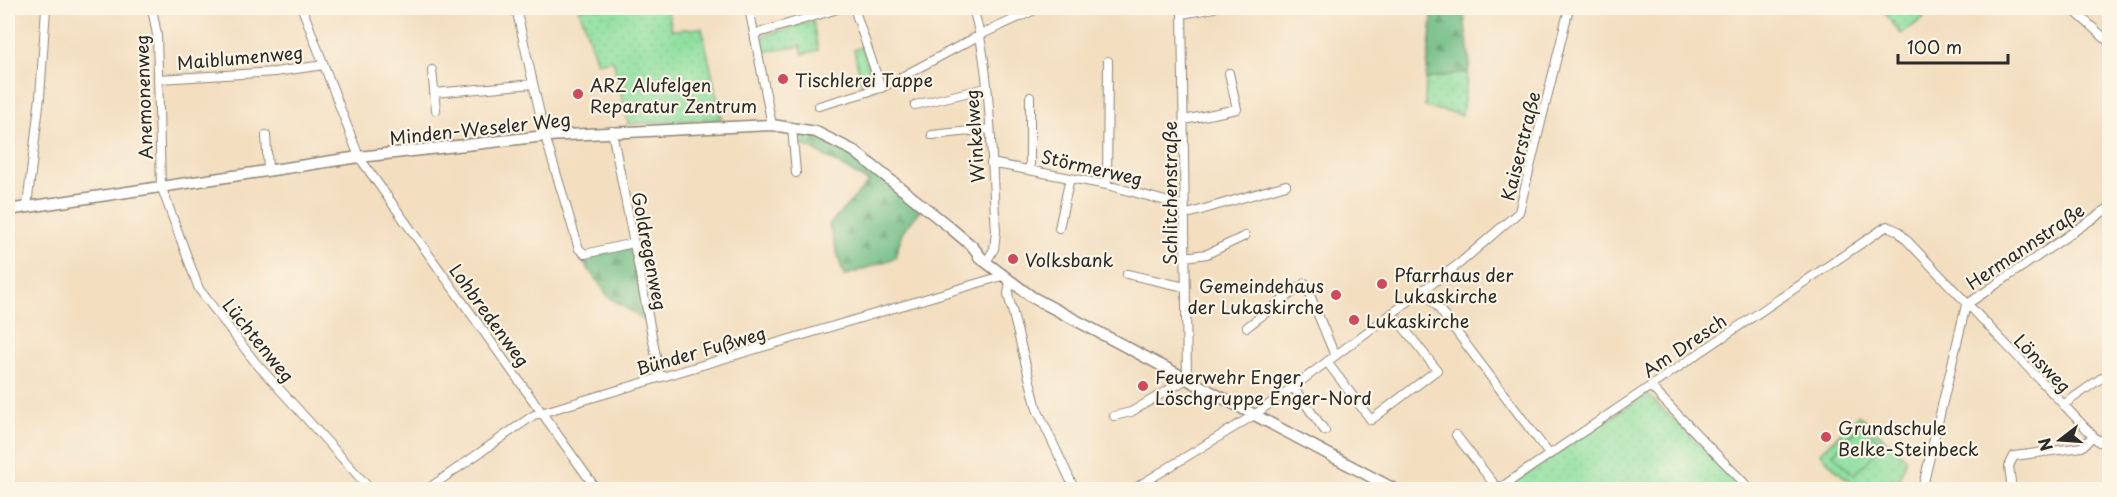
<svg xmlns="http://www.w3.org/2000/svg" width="2117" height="497" font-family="'Playpen Sans',sans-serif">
  <defs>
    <pattern id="grass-dots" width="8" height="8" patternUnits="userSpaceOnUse" patternTransform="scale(1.5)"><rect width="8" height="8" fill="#8ddf9f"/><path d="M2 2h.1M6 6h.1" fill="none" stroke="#7ac089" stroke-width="1.8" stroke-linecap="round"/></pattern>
    <pattern id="forest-firs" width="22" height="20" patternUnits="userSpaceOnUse" patternTransform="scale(1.5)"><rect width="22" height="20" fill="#72be86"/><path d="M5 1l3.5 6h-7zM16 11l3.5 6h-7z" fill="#5e9b6e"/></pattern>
    <pattern id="park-tufts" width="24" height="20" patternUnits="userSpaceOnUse" patternTransform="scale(1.5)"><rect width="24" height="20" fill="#8ddf9f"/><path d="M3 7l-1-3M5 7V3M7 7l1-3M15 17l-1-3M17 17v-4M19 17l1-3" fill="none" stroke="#7ac089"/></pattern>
  </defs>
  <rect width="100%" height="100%" fill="#fcf5e5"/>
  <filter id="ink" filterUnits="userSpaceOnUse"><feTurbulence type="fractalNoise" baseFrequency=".0167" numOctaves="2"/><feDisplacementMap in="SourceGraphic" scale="12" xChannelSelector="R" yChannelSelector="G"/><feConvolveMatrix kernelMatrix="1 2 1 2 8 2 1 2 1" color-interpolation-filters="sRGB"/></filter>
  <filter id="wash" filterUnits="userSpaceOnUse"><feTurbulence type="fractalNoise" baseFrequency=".008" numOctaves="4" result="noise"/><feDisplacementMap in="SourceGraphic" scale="24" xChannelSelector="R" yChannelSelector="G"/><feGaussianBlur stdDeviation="1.35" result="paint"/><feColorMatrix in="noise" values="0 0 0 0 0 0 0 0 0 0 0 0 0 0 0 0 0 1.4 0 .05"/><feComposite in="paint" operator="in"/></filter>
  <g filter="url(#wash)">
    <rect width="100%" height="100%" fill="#f3dec0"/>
    <path fill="url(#grass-dots)" stroke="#5c8565" stroke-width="1.5" d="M579,8H667L672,30L702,28L722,119L628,124L613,60L597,63Z
      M1881,8H1918L1924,18L1901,34Z
      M813,21L818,50L803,54L801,46L763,52L761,43L765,35Z
      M1468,72L1462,115L1425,107L1426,79Z
      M1647,394L1745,489L1502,490Z
      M1859,415L1906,459L1896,489C1854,489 1849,484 1820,453Z"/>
    <path fill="url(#forest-firs)" stroke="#4e7458" stroke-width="1.5" d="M1433,8H1463L1470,62L1468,72L1426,79Z
      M795,131C846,144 881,177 920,211L902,233L895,258L844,276L829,225L869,182L809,147L796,145Z
      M624,247L632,252L645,321L609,297L581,259Z"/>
    <path fill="url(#park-tufts)" stroke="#5c8565" stroke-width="1.5" d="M862,47L876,88L863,92L854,50Z"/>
    <path fill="#8ddf9f" stroke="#5c8565" stroke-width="1.5" d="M1861,425L1883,445L1854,475L1833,454Z"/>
  </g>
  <g filter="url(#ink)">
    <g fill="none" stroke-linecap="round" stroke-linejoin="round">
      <g stroke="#8f8476" stroke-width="10">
        <path id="street" d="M152,8L157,35L161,186L199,289L255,362L371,490
          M302,8L359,157L597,490
          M516,8L545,136L579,249L585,254L633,243
          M749,8L772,125
          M854,8L881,88
          M973,8C992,72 991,162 996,231L994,249L986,262
          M2071,8L2110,43
          M1182,14L1214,8
          M755,34L841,8
          M432,70L436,110
          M159,79L275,72L324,65
          M434,93L533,84
          M915,105L986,88
          M819,106L881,88L980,35L1039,8
          M1184,120L1237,109L1229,73
          M792,127L796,173
          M612,131L660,377
          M266,135L268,170
          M932,135L989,129
          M991,163L1107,185L1184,206
          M1030,169V97
          M1107,185L1108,61
          M27,206L40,97L46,8
          M1184,215L1286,185
          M1059,228L1070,178
          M1185,257L1207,254L1245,236
          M1127,274L1185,287
          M1010,282L1008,294L1037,409L1075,490
          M1424,289L1549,454
          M1247,327L1305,283L1335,356
          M1327,362L1371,420L1437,370L1392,313
          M1650,386L1751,490
          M1293,387L1325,431
          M2063,405L2110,372
          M1114,416L1131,412L1187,379L1182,8
          M1456,435L1498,489
          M426,490L534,415L1002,276
          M1132,490L1254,415L1293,387L1460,263L1519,212L1569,8
          M1497,490L1887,226L1898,231L2099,442L2110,434
          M1922,490L1966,305L2110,207
          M2012,490L2009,466L2014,456L2082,447L2093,436"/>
      </g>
      <g stroke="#8f8476" stroke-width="13">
        <path id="secondary" d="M8,210L359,157L545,136L772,125L816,132L854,151L947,225L973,247L983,260
          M979,257L1032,297L1396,490"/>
      </g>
      <use href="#street" stroke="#fff" stroke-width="8"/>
      <use href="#secondary" stroke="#fff" stroke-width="10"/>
    </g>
  </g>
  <g fill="#d1495b" stroke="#fcf5e5" stroke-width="2">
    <circle cx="783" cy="79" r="6"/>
    <circle cx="578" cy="94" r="6"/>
    <circle cx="1013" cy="259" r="6"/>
    <circle cx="1382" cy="284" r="6"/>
    <circle cx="1336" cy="295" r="6"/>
    <circle cx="1354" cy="320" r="6"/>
    <circle cx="1143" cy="386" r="6"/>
    <circle cx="1826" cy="437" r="6"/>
  </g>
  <g text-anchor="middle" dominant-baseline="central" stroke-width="4.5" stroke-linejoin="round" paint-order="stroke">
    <g font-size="18" fill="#2b2b2b" stroke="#fcf5e5">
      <text transform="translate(240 57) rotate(-5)">Maiblumenweg</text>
      <text transform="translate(143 97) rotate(-92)">Anemonenweg</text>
      <text transform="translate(480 128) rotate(-6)">Minden-Weseler Weg</text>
      <text transform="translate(974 136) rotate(-94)">Winkelweg</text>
      <text transform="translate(1520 146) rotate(-76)">Kaiserstraße</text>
      <text transform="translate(1092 167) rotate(13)">Störmerweg</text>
      <text transform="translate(1169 193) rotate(-90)">Schlitchenstraße</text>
      <text transform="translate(2025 246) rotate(-34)">Hermannstraße</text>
      <text transform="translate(650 251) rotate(79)">Goldregenweg</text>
      <text transform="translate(490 315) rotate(54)">Lohbredenweg</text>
      <text transform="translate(259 340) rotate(51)">Lüchtenweg</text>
      <text transform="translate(1684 345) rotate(-34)">Am Dresch</text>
      <text transform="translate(701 350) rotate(-16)">Bünder Fußweg</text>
      <text transform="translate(2043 363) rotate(46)">Lönsweg</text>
    </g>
    <g font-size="18" fill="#2b2b2b" stroke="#fcf5e5" text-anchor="start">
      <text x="795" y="79">Tischlerei Tappe</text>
      <text x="590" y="84">ARZ Alufelgen<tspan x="590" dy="21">Reparatur Zentrum</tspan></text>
      <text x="1025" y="259">Volksbank</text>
      <text x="1394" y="274">Pfarrhaus der<tspan x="1394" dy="21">Lukaskirche</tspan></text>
      <text x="1324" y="285" text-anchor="end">Gemeindehaus<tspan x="1324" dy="21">der Lukaskirche</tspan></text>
      <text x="1366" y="320">Lukaskirche</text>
      <text x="1155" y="376">Feuerwehr Enger,<tspan x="1155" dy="21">Löschgruppe Enger-Nord</tspan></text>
      <text x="1838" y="427">Grundschule<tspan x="1838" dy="21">Belke-Steinbeck</tspan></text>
    </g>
  </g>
  <rect width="2117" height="497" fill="none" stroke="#fcf5e5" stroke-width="30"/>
  <g transform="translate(2060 440) rotate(253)" stroke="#fcf5e5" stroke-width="4.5" paint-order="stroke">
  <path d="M0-4.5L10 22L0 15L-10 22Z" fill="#2b2b2b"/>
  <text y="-9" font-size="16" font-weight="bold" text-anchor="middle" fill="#2b2b2b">N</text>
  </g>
  <path d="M1898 54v9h110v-9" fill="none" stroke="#2b2b2b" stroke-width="3"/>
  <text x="1907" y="54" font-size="18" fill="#2b2b2b" stroke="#fcf5e5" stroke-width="4.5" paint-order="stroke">100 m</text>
</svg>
